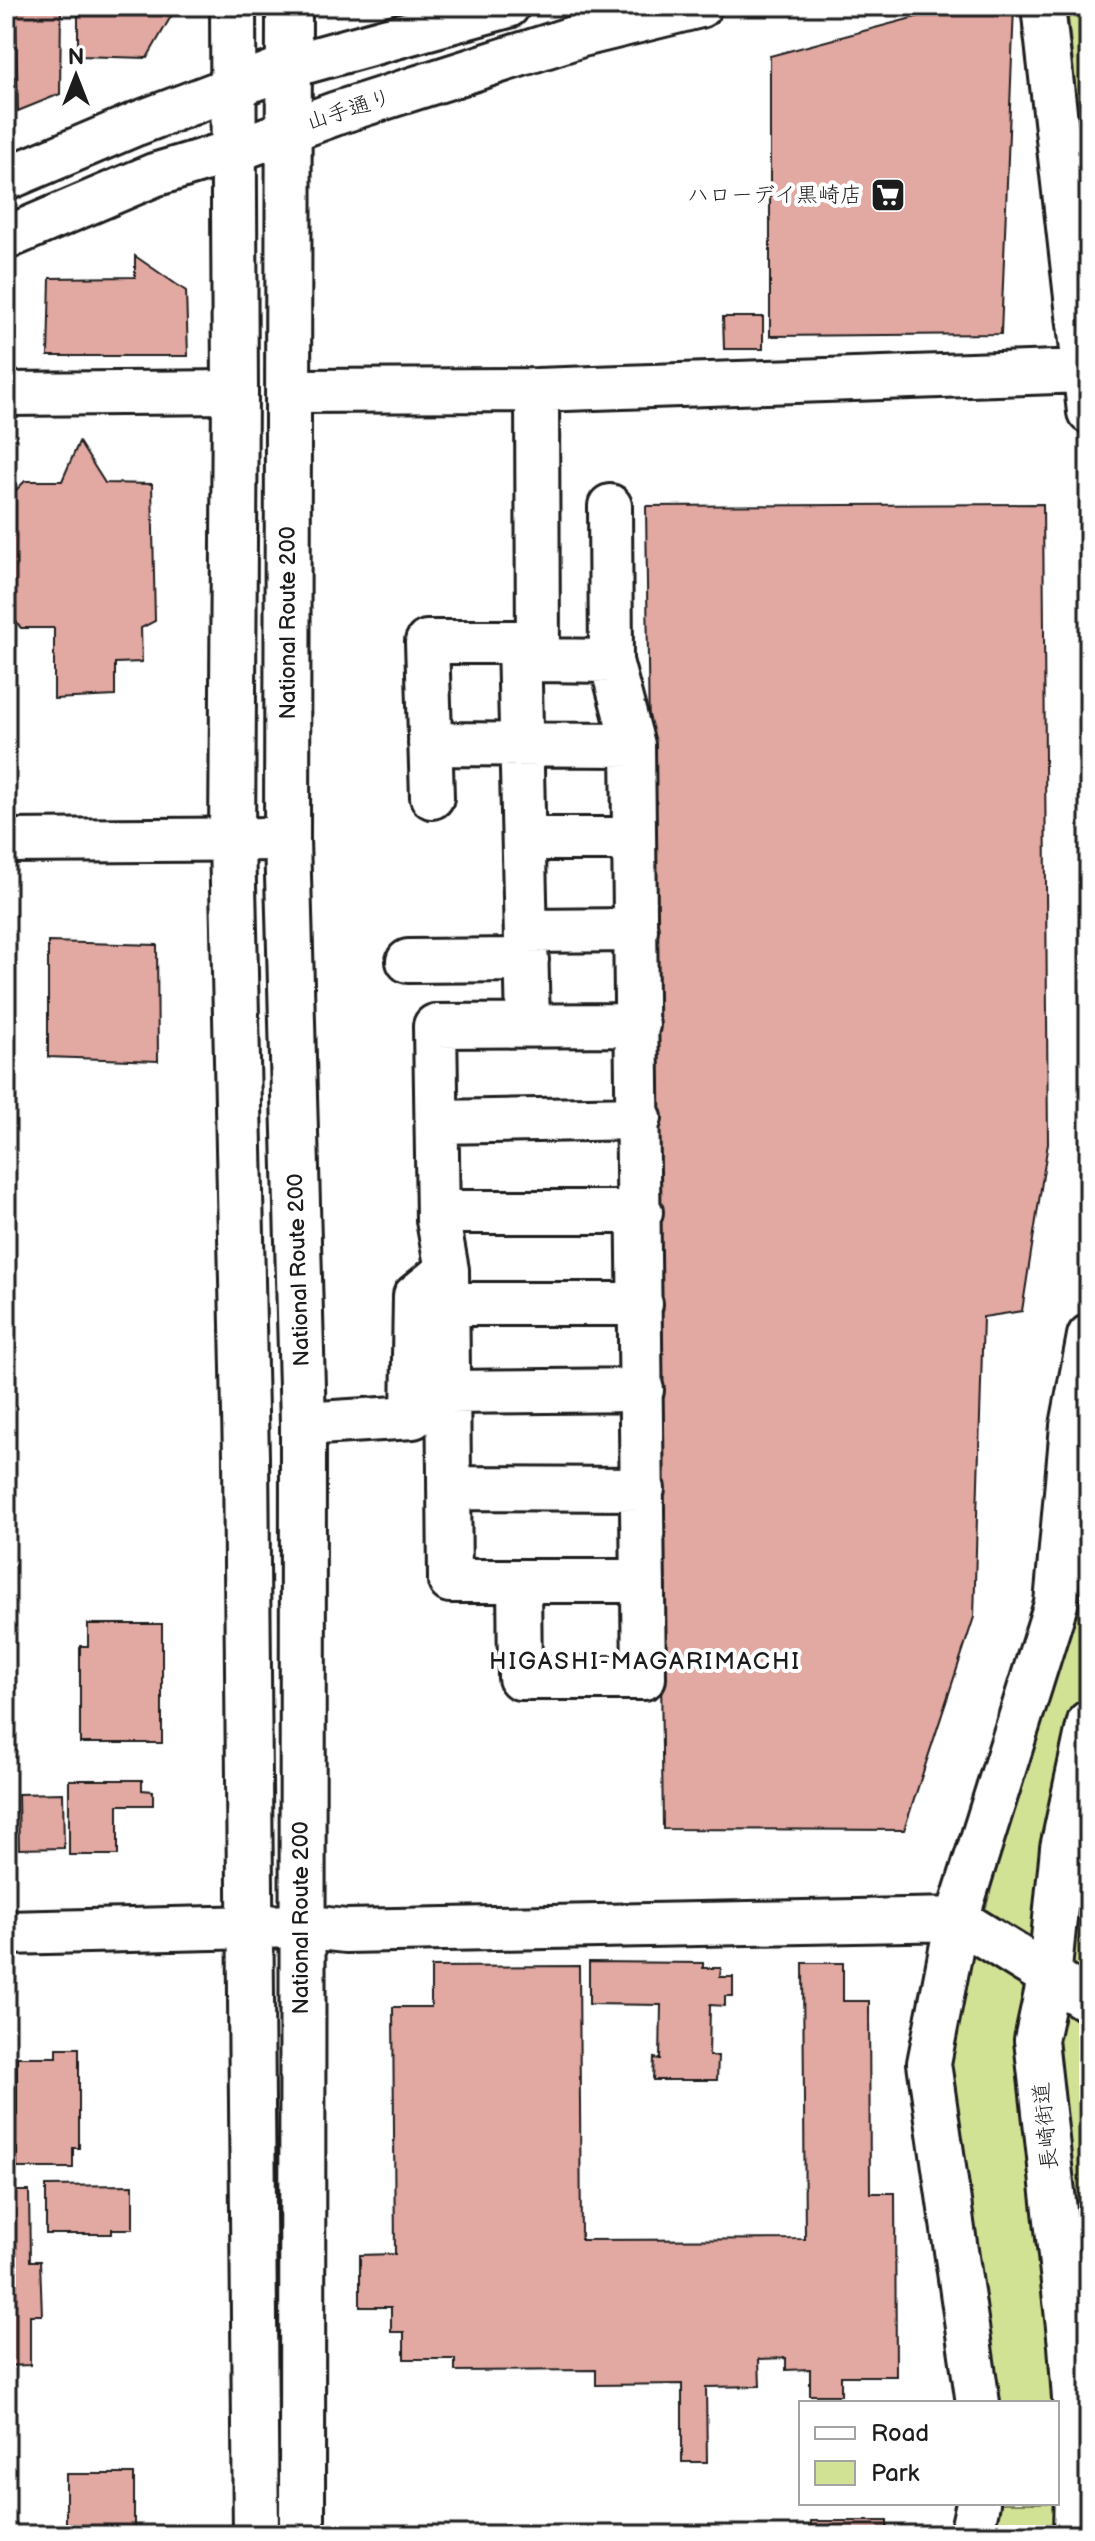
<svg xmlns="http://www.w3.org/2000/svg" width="1095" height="2541" font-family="'Balsamiq Sans','Klee One',sans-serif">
  <rect width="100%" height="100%" fill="#fff"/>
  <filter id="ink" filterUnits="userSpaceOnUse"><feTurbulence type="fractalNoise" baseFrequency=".0125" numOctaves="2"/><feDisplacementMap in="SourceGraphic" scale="16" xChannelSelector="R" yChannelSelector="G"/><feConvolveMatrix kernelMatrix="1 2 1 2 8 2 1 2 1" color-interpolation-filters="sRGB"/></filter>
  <g filter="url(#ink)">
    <path fill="#d2e295" stroke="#777f58" stroke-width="2" d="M1067,6H1089V219Z
      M1089,1414V2535H985L991,2503H1057V2403H998L945,2065L996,1869Z"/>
    <path fill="#e2a8a2" stroke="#1c1c1c" stroke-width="2" d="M9,6H61L60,94L18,111L16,23H9Z
      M78,6H177L147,58L78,56Z
      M957,6H1014L1001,334L770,336V56Z
      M6,85H13V114L6,118Z
      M135,256L186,291L188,356H48L50,278L135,277Z
      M723,317H763V349H724Z
      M79,442L105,483L152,484L155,621L141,628L142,662L115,663V696L54,699V628H21L8,612L10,496L25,481H62Z
      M1043,504L1048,1143L1022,1311L983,1317L974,1617L904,1830L663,1829L646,506Z
      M48,942L157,945L158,1061L48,1057Z
      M88,1624H162V1743H80V1646H88Z
      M69,1780H142V1790L153,1791V1805H118V1855H69Z
      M63,1793L64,1848L19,1849L18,1794Z
      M589,1962L703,1963V1968H721L720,1977H733V1996H725V2006L710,2005L709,2056H718L717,2080H653L654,2058L660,2059L661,2005L589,2004Z
      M803,1963H843V2001H869L870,2193H895L896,2376H841V2395H810V2369L786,2370V2358L759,2359L760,2386L706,2387L707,2462H682V2384L596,2385V2370L455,2371V2359H404V2332H391V2307H360V2255L395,2254L393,2007H431V1967L579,1966L581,2240L805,2239Z
      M57,2048H79V2148H73V2168H17V2148H10V2115H17V2057H57Z
      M133,2185V2229H112V2234H46V2186Z
      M6,2191H29L30,2261H40L42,2315H30V2365L6,2366Z
      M66,2474H134V2529H140V2535H66Z
      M811,2521H887V2535H811Z"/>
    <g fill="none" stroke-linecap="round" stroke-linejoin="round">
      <g stroke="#1c1c1c" stroke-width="48">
        <path id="minor" d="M1043,6L1089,412
          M6,179L136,124L287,67L508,6
          M6,238L154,175L234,151L337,113L582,35L700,6
          M537,390L538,660L611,661L633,745L644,1678H520L519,1581H643
          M291,391L537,390L1084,371
          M6,394L235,392
          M610,506L611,661
          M519,642L528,1025
          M430,744L633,745
          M432,797L427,642H519L538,660
          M524,839H634
          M6,841L287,839
          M526,931L636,930
          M408,961L527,960
          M437,1122L640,1118
          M438,1212H641
          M447,1304H641
          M448,1392L642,1390
          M303,1424L413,1417L415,1296L447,1270
          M449,1488L643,1489
          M519,1581H450L447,1270L438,1220L435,1026L638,1025
          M6,1933L300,1926L346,1931L957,1919L1089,2001
          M978,2403L929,2063L957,1919L1056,1604L1072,1426L1089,1336
          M971,2535L978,2503
          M1075,2535L1077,2439L1070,2345L1036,2040L1049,1979L1062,1848L1089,1722"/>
      </g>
      <g stroke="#1c1c1c" stroke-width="50">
        <path id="highway" d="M233,6L235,392L232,841L246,1456L256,2535
          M289,6L287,839L303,1424L302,2535"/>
      </g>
      <use href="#minor" stroke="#fff" stroke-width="42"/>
      <use href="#highway" stroke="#fff" stroke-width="44"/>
    </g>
  </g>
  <defs>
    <g id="supermarket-square" transform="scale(1.8)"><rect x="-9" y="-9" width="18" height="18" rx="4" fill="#1c1c1c" stroke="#fff"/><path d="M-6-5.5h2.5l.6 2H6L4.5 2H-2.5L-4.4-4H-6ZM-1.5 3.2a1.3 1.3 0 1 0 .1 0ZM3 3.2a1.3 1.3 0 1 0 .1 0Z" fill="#fff"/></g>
  </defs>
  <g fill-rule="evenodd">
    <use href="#supermarket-square" x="888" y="195"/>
  </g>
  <g text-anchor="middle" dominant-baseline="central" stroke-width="8" stroke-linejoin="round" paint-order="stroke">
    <g font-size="22" fill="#1c1c1c" stroke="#fff">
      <text transform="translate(349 110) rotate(-18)">山手通り</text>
      <text transform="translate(288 623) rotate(-90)">National Route 200</text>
      <text transform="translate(299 1270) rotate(-92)">National Route 200</text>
      <text transform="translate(301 1918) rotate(-90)">National Route 200</text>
      <text transform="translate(1046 2126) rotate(-96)">長崎街道</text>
    </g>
    <g font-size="22" fill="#1c1c1c" stroke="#fff" text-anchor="end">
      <text x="862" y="195">ハローデイ黒崎店</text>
    </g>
    <g font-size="24" letter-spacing="2" fill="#1c1c1c" stroke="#fff">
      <text x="645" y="1661">HIGASHI-MAGARIMACHI</text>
    </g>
  </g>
  <rect width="1095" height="2541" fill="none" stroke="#fff" stroke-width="32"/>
  <rect x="16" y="16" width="1063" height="2509" fill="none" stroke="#1c1c1c" stroke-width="3" filter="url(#ink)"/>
  <rect x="799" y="2401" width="260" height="104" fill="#ffffff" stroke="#a4a4a4" stroke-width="2"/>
  <rect x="815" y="2427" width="40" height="12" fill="#ffffff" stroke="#a4a4a4" stroke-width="2"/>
  <text x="871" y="2441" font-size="24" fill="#1c1c1c">Road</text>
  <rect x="815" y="2461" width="40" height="24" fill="#d2e295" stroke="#a4a4a4" stroke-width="2"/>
  <text x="871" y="2481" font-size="24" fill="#1c1c1c">Park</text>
  <g transform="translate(76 76)" stroke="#ffffff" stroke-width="6" paint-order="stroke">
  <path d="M0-6L14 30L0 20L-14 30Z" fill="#1c1c1c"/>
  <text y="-12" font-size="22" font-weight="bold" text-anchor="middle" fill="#1c1c1c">N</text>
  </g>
</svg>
